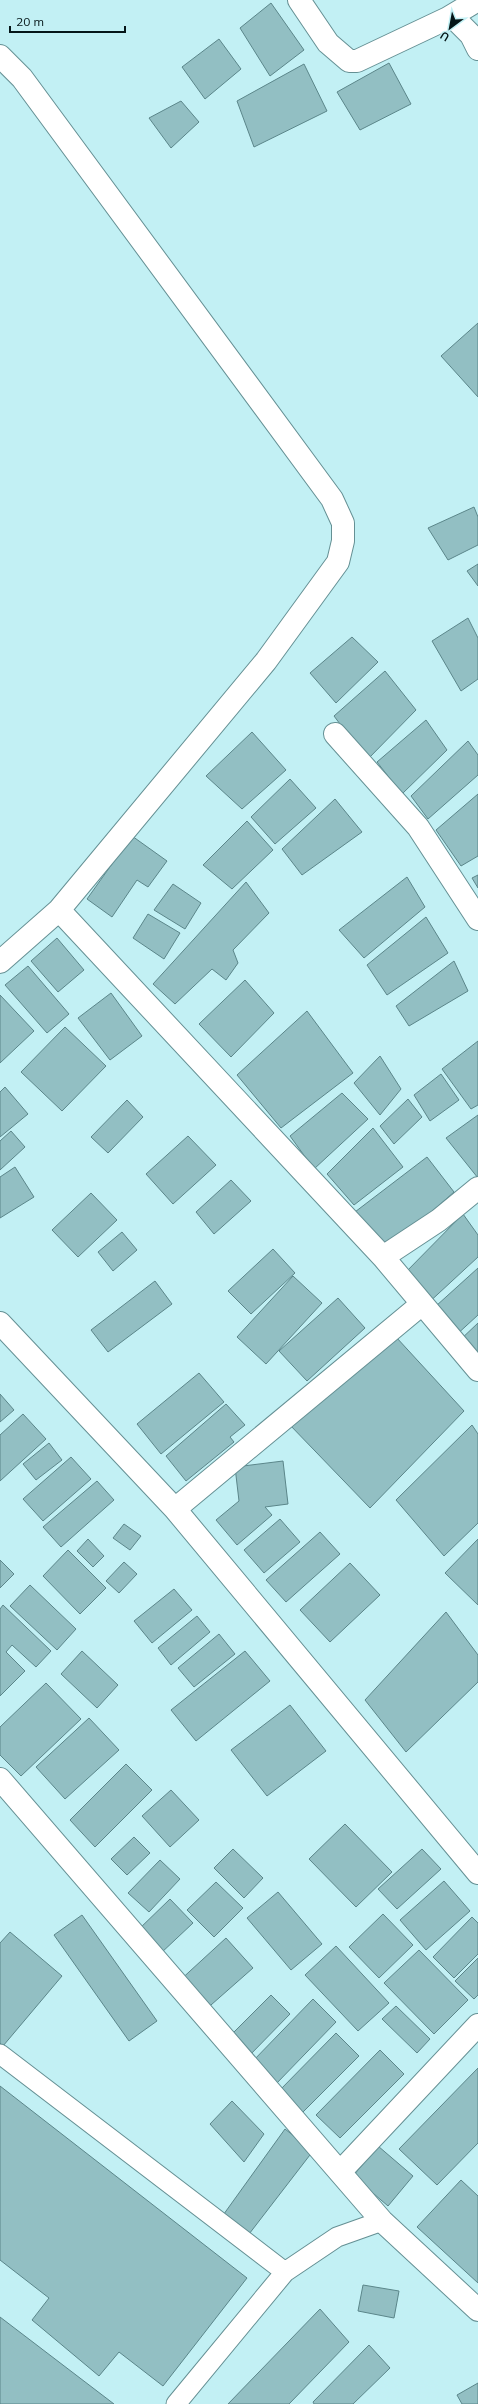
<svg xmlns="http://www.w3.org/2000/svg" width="478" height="2404" font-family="Mulish,sans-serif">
  <rect width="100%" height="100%" fill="#c2f0f4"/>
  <path fill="#92bfc3" stroke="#5b868a" d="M271,3L304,50L270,76L240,28Z
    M219,39L241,69L205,99L182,67Z
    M389,63L411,104L360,130L337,92Z
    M304,64L327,111L254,147L237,101Z
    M181,101L199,122L171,148L149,118Z
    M478,323V397L441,356Z
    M474,507L478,517V545L448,560L428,528Z
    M478,564V586L467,571Z
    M468,618L478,638V679L461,691L432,641Z
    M352,637L378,662L336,703L310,673Z
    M385,671L416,710L367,760L334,716Z
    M426,720L447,750L402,794L377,762Z
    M252,732L286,770L242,809L206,776Z
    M468,741L478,755V775L428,819L411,796Z
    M290,779L316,808L275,844L251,817Z
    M478,794V856L461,866L436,830Z
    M335,799L362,832L302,875L282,849Z
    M247,821L273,850L232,889L203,865Z
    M132,836L167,861L148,887L137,880L112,917L87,899Z
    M478,875V888L472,878Z
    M407,877L425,907L364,958L339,930Z
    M246,882L269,913L233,950L238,963L226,980L212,969L175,1004L153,984Z
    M173,884L201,903L185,929L154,910Z
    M148,914L180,933L164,959L133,938Z
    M426,917L448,953L387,995L367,965Z
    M57,938L84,970L58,992L31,961Z
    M454,961L468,991L409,1026L396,1006Z
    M28,966L69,1014L47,1033L5,985Z
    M245,980L274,1013L231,1057L199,1024Z
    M111,993L142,1036L110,1060L78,1018Z
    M0,995L34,1031L0,1063Z
    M307,1011L353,1073L281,1128L237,1075Z
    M65,1027L106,1066L62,1111L21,1072Z
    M478,1041V1105L471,1109L442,1069Z
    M380,1056L401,1089L380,1115L354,1083Z
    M441,1074L459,1100L430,1121L414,1095Z
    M5,1087L28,1114L0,1137V1092Z
    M342,1093L368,1119L314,1169L290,1136Z
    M408,1099L422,1117L394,1144L380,1126Z
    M127,1100L143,1117L108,1153L91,1137Z
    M478,1115V1178L446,1138Z
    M373,1128L403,1167L354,1205L327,1174Z
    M11,1131L25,1147L0,1170V1141Z
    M188,1136L216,1165L173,1204L146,1174Z
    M427,1157L454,1192L386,1252L351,1215Z
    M15,1167L34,1197L0,1218V1177Z
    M231,1180L251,1201L214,1234L196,1212Z
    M91,1193L117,1220L78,1257L52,1230Z
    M463,1214L478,1235V1257L425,1306L403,1275Z
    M122,1232L137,1250L113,1271L98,1252Z
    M273,1249L295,1273L251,1314L228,1291Z
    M478,1268V1315L454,1337L436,1306Z
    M293,1276L322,1303L266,1364L237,1337Z
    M155,1281L172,1304L108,1352L91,1330Z
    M338,1298L365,1328L307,1381L279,1351Z
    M478,1323V1362L459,1341Z
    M396,1337L464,1411L370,1508L288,1423Z
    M199,1373L224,1402L161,1454L137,1424Z
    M0,1394L14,1410L0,1422Z
    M226,1404L245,1425L230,1437L234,1442L186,1481L166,1456Z
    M23,1414L46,1439L0,1481V1435Z
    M472,1425L478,1434V1523L444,1556L396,1500Z
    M49,1443L62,1460L36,1480L23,1464Z
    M71,1457L91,1479L43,1521L23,1499Z
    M283,1461L288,1504L265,1507L272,1515L237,1545L216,1520L239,1501L235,1467Z
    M97,1481L114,1500L61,1547L43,1527Z
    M280,1519L300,1542L264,1573L244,1550Z
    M124,1524L141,1536L130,1550L113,1538Z
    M320,1532L340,1554L286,1602L266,1580Z
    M88,1539L104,1556L93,1567L77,1551Z
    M478,1539V1605L445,1573Z
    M68,1550L106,1588L80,1614L43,1576Z
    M0,1560L14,1574L0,1588Z
    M124,1562L137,1574L119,1593L106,1581Z
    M350,1563L380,1595L330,1642L300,1610Z
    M30,1585L76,1629L57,1650L10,1606Z
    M174,1589L192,1610L152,1643L134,1621Z
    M3,1605L51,1651L36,1667L12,1645L6,1652L25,1671L0,1696V1609Z
    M446,1612L478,1655V1682L406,1752L365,1700Z
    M197,1616L210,1632L171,1665L158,1648Z
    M219,1634L235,1654L194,1687L178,1668Z
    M82,1651L118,1685L97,1708L61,1674Z
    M245,1651L270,1681L196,1741L171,1710Z
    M46,1683L81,1719L21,1776L0,1755V1727Z
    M290,1705L326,1751L267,1796L231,1750Z
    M89,1718L119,1750L65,1799L36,1767Z
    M126,1764L152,1790L95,1847L70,1820Z
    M171,1790L199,1820L170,1847L142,1816Z
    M345,1824L392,1872L356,1907L309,1859Z
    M134,1837L150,1853L127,1875L111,1859Z
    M233,1849L263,1878L244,1898L214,1868Z
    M422,1849L441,1869L397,1909L378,1889Z
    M160,1860L180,1879L149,1912L128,1893Z
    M444,1881L470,1911L426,1950L400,1920Z
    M216,1882L243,1908L214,1937L187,1910Z
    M278,1892L322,1944L291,1970L247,1918Z
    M170,1899L193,1923L160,1954L137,1931Z
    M383,1914L413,1945L379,1978L349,1947Z
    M82,1915L157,2021L129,2041L54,1935Z
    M472,1917L478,1923V1954L454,1978L433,1957Z
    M10,1932L62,1976L3,2046L0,2043V1943Z
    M226,1938L253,1968L203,2012L177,1983Z
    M336,1946L389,2003L358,2031L305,1975Z
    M419,1950L468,2000L434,2034L384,1983Z
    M478,1958V1995L474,1999L455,1981Z
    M271,1995L290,2014L248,2057L228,2038Z
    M313,1999L336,2022L275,2085L251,2063Z
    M396,2006L430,2039L417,2053L382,2019Z
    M336,2033L359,2056L300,2115L278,2092Z
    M380,2050L404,2074L340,2138L316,2115Z
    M478,2068V2143L437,2185L399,2149Z
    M0,2086L247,2278L163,2386L119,2352L99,2376L32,2320L49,2298L0,2260Z
    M232,2101L264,2134L244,2162L210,2124Z
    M285,2129L313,2151L246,2238L221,2218Z
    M378,2146L413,2176L388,2206L353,2176Z
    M461,2180L478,2196V2283L417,2227Z
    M363,2285L399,2291L394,2318L358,2311Z
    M320,2309L349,2342L289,2404H228Z
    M0,2317L114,2404H0Z
    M369,2345L390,2368L353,2404H314L313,2402Z
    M478,2383V2404H462L457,2395Z"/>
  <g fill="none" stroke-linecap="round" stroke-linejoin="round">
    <g stroke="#659094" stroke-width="21">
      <path id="lane" d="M0,2054L285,2272
        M176,2404L285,2272L337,2237L382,2221"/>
    </g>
    <g stroke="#659094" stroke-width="24">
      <path id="street" d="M299,0L328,43L349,61H357L448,18L455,19L471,35L478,49
        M448,18L478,0
        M0,56L22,78L332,499L343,523V541L338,562L266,661L59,910L0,962
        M335,734L418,827L478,919
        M59,910L383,1257L478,1370
        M383,1257L439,1220L478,1188
        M0,1323L175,1509L478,1873
        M175,1509L422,1304
        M0,1779L382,2221L478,2310
        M341,2171L478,2025"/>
    </g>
    <use href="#lane" stroke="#fff" stroke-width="19"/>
    <use href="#street" stroke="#fff" stroke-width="22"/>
  </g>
  <g transform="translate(450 28) rotate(212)" stroke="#c2f0f4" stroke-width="3" paint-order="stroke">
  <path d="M0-3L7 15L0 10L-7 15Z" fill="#051618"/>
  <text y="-6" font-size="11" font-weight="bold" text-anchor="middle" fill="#051618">U</text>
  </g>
  <path d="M10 26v6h115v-6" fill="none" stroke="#051618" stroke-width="2"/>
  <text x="16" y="26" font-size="12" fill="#051618" stroke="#c2f0f4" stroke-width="3" paint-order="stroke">20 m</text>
</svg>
